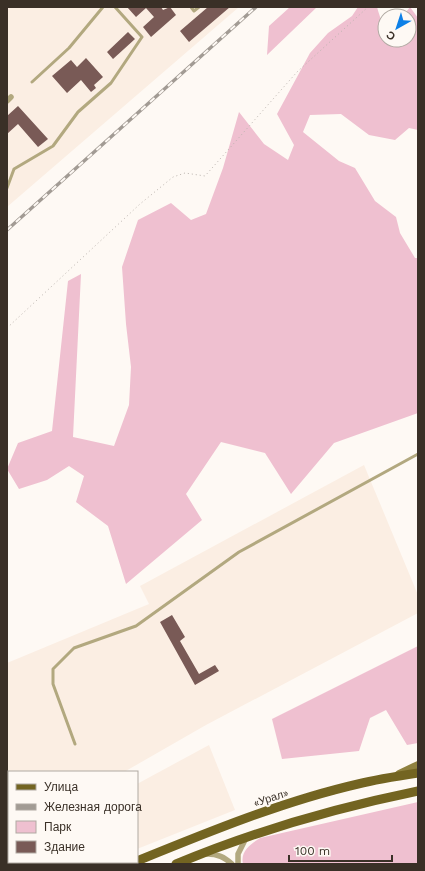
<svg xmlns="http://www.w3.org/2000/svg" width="425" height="871" font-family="'Work Sans',sans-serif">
  <rect width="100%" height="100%" fill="#fef9f4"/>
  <path fill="#fbeee3" d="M7,7H239L7,207Z
    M364,465L418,595V613L206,725L124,772H9V838L7,839V663L149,604L140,586Z
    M209,745L235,810L137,849V784Z"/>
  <path fill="#efc0d0" d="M290,7H317L267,55L269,26Z
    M358,7H377C380,18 385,29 385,40H409V16H403L410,7L418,18V130L409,128L395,140L369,135L341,114L310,115L303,132L339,161L355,168L375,201L396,217L400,233L415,258H418V413L334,443L291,494L265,453L221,442L186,494L202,520L126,584L108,526L76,502L84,476L69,466L47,480L19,489L7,469L18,443L52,431L68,281L81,274L73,437L114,446L129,405L131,367L126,324L122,267L138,220L171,203L191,220L206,214L223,168L239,112L264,144L288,160L294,145L277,114L310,53L328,33L352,16Z
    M418,646V743L407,745L386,710L370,718L359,751L282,759L272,719Z
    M418,802V864H243C240,851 251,844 260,838Z"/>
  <path fill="#795a56" d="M127,7H161L163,10L170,7L176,15L151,37L143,27L154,17L146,8L136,17Z
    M208,7H230L189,42L180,31Z
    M128,32L135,39L113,59L107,52Z
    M86,58L103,77L94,85L96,88L91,92L81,80L67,93L52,76L71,60L77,67Z
    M18,106L48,139L38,147L18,124L7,134V116Z
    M172,615L185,637L180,641L199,674L215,665L219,671L195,685L160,622Z"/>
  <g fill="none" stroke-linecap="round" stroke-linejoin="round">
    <path stroke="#bab3ad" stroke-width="1" stroke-dasharray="1 3" stroke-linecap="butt" d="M7,328L140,204L173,177L185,173L205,176L297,72L368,7"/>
    <path stroke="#b2a87f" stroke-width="3" d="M191,7L194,11L199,7
      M32,82L69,48L103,7
      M7,188L14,169L53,146L78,112L111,83L142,37L115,7
      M75,744L53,684V669L74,648L136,626L239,552L418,454"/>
    <path stroke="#b2a87f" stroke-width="5.5" d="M7,101L11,97
      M207,854C218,854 224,857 232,864
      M238,864V854L246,838"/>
    <path stroke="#8f813f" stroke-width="8" d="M399,774L418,765"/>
    <path stroke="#736421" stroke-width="9" d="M137,861C208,832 284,801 358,784C378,779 398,776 418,773
      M176,864C255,831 335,808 418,791"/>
    <g stroke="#a29b94" stroke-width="3.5">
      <path id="rail" d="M7,230L256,7"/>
    </g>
    <use href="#rail" stroke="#fef9f4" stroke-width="2" stroke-dasharray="6" stroke-linecap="butt"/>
  </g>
  <g text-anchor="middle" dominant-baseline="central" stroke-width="4" stroke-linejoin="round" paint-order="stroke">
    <g font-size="11" fill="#3a3027" stroke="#fef9f4">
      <text transform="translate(271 798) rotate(-18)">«Урал»</text>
    </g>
  </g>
  <rect width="425" height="871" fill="none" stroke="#3a3027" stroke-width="16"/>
  <rect x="8" y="771" width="130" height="92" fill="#fef9f4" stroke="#b0a9a2"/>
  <rect x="16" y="784" width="20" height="6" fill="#736421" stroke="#b0a9a2"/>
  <text x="44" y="791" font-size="12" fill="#3a3027">Улица</text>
  <rect x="16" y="804" width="20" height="6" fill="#a29b94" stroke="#b0a9a2"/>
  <text x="44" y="811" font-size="12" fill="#3a3027">Железная дорога</text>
  <rect x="16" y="821" width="20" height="12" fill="#efc0d0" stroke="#b0a9a2"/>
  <text x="44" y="831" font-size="12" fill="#3a3027">Парк</text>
  <rect x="16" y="841" width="20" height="12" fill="#795a56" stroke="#b0a9a2"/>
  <text x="44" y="851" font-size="12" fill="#3a3027">Здание</text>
  <g transform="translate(397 28) rotate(219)"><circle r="19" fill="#fef9f4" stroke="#b0a9a2"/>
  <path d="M0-3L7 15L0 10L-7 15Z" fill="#0e80e7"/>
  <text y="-6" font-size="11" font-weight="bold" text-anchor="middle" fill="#3a3027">С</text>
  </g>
  <path d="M289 855v6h103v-6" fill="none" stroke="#3a3027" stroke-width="2"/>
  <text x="295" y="855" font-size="12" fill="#3a3027" stroke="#fef9f4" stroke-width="3" paint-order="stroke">100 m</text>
</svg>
